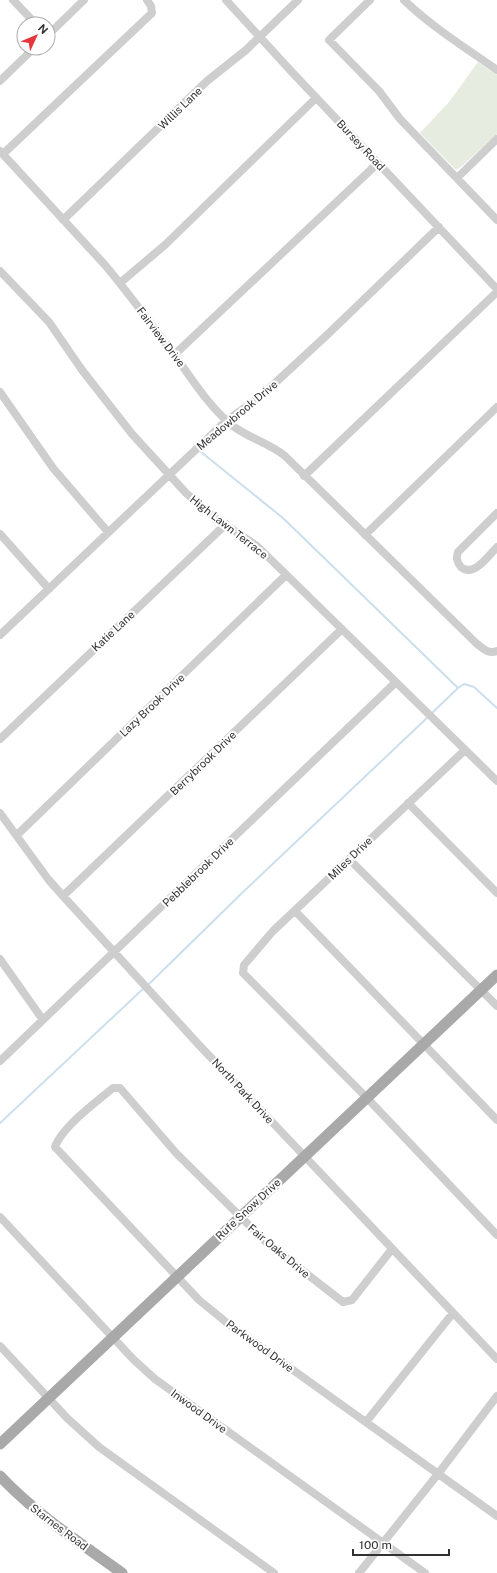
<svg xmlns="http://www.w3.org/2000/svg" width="497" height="1573" font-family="'Public Sans',sans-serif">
  <rect width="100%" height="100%" fill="#fff"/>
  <path fill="#e6ede0" d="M478,62L497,75V134L462,166L456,170L420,133L449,102Z"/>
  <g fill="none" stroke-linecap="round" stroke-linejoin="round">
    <path stroke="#ccdfed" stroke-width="2" d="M201,452L283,518L458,688
      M431,714L458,688L464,684L474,687L497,708
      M148,985L242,893L428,717
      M0,1123L144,988"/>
    <path stroke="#cecece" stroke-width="8" d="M13,0L36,24
      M226,0L290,70L497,289
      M370,0L329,40L379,91L400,119L497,220
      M404,0C432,27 466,48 497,70
      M48,35L84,0
      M0,81L34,48
      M0,151L105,265C131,296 154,328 178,360C193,381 208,404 228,422C244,437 268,442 285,456L477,644C484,649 488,654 497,651
      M3,154L152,13L151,6L147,0
      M457,178L497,139
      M63,220L207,81L246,50L298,0
      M0,271L49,322L82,370L132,434L186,493L214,517L257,546L497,781
      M120,283L166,244L316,98
      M174,355L378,163
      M0,392L53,468L108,532
      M304,476L497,292
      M497,513L458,552C456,557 457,563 461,567C474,578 489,555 497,547
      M0,534L49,589
      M365,535L497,407
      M0,635L226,421L261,396L327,335L439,227
      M0,739L226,524
      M465,750L273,931L244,965L243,973L367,1098L497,1235
      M408,803L497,893
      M0,813L48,879L63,896L199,1045L497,1359
      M17,835L286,575
      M349,859L497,1006
      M63,896L342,629
      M295,911L497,1120
      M0,959L43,1020
      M0,1061L396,682
      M0,1217L134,1360L155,1379L425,1573
      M392,1249L352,1300L343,1302L267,1243L176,1153L120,1088H113C97,1101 62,1127 55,1147L199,1300L226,1322L497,1516
      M0,1346L67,1418L99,1447L274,1573
      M366,1422L453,1313
      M359,1573L438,1474L497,1396"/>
    <path stroke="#a9a9a9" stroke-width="11" d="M0,1444L497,975
      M0,1476C36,1514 80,1543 122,1573"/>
  </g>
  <g text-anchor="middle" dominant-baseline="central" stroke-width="4" stroke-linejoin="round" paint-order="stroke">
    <g font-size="11" fill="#313131" stroke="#fff">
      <text transform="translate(180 108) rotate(-44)">Willis Lane</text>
      <text transform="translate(361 145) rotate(47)">Bursey Road</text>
      <text transform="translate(161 337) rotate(53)">Fairview Drive</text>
      <text transform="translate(237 415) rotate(-40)">Meadowbrook Drive</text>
      <text transform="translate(229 527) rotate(38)">High Lawn Terrace</text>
      <text transform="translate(113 631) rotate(-43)">Katie Lane</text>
      <text transform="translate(152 705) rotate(-44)">Lazy Brook Drive</text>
      <text transform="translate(203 763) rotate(-44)">Berrybrook Drive</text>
      <text transform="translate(350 858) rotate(-44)">Miles Drive</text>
      <text transform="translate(198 872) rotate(-44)">Pebblebrook Drive</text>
      <text transform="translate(243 1091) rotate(47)">North Park Drive</text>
      <text transform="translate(248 1209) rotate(-43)">Rufe Snow Drive</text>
      <text transform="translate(279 1251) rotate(40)">Fair Oaks Drive</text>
      <text transform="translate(260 1346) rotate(36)">Parkwood Drive</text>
      <text transform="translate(199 1411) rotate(36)">Inwood Drive</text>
      <text transform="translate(59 1527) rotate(37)">Starnes Road</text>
    </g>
  </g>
  <g transform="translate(36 36) rotate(46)"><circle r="19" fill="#ffffff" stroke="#adadad"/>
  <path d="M0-3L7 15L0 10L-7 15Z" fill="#e4373d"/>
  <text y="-6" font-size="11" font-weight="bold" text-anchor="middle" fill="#313131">N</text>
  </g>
  <path d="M353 1549v6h96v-6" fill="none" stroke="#313131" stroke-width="2"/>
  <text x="359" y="1549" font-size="12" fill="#313131" stroke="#ffffff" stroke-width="3" paint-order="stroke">100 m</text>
</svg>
